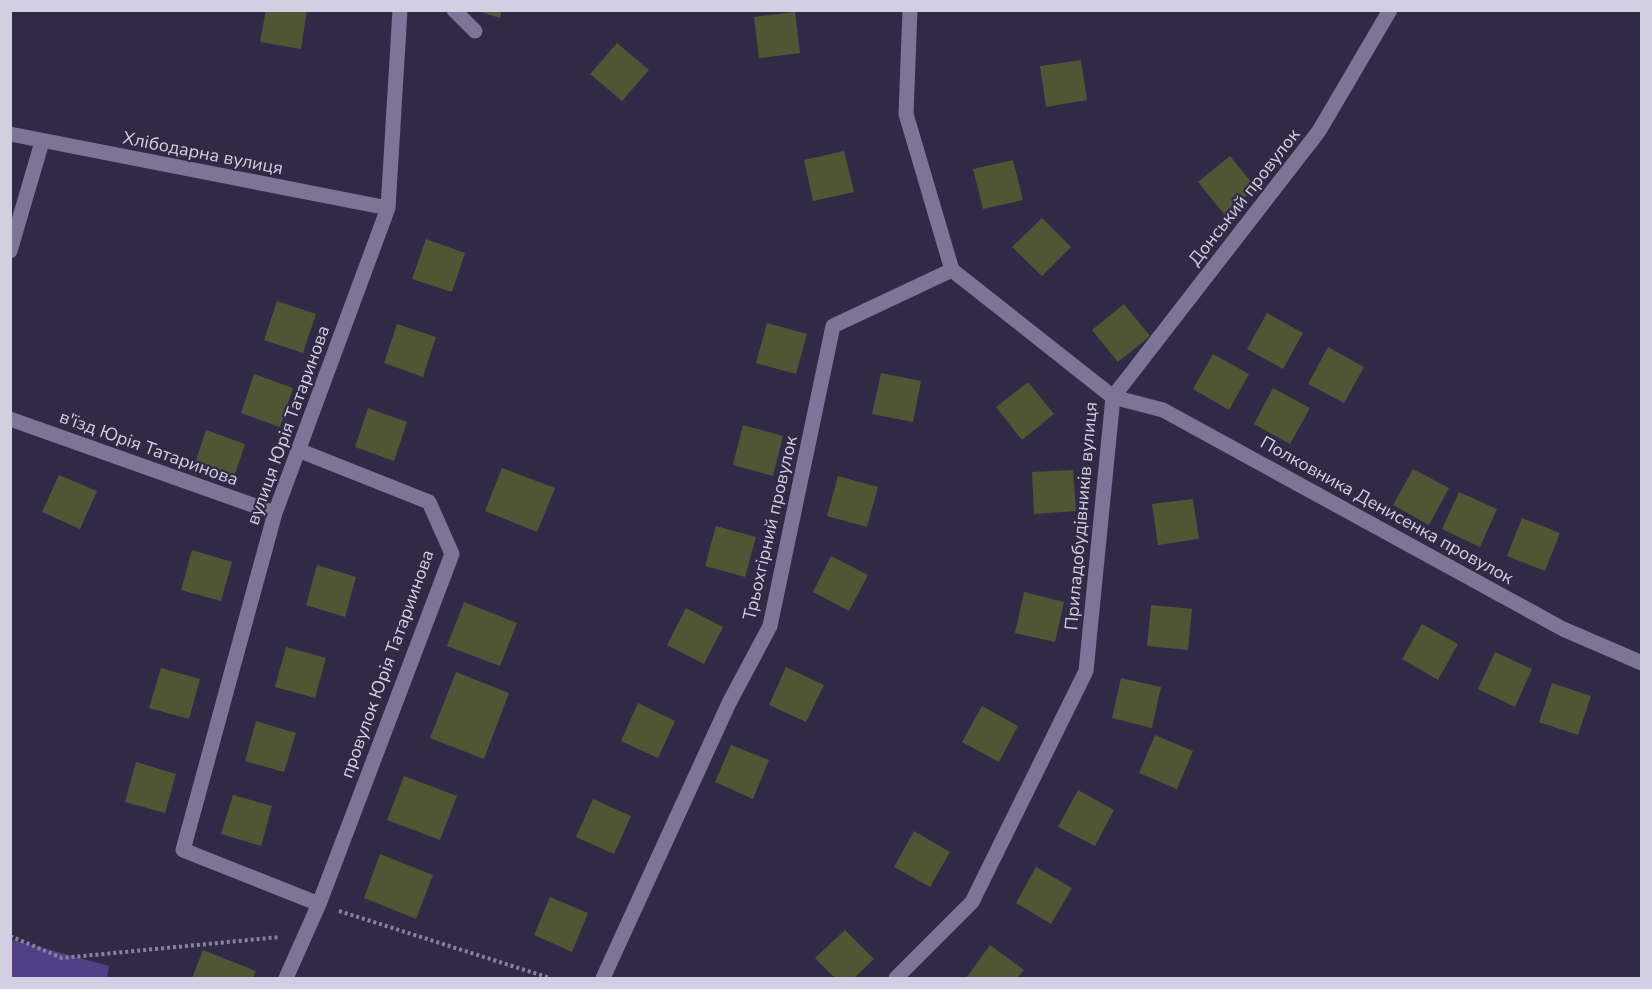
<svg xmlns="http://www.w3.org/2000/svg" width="1652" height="989" font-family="'Nunito Sans',sans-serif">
  <rect width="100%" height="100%" fill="#312a46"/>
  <path fill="#533f85" d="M10,939L109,966L107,978H11Z"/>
  <path fill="#505534" d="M266,10H307L301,49L260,42Z
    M474,10H502L500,18Z
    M795,12L800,53L759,58L754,17Z
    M617,43L649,70L622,101L590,74Z
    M1081,60L1087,100L1046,107L1040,66Z
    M844,151L854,192L813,201L804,160Z
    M1230,156L1256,188L1224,214L1198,182Z
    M1013,160L1023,200L983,209L973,169Z
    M1042,218L1071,247L1042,276L1012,247Z
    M426,239L465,253L452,292L412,279Z
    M277,301L316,314L303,353L264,340Z
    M1124,304L1150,336L1118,362L1092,330Z
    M1267,313L1303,333L1283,369L1247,349Z
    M767,323L807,334L796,374L756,363Z
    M397,324L436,337L423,377L384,363Z
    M1328,347L1364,367L1344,403L1308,384Z
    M1213,354L1249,374L1229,410L1193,389Z
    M881,373L921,381L913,422L872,414Z
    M254,374L293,388L280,427L241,413Z
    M1028,382L1054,414L1022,440L996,407Z
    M1273,388L1310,408L1290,444L1254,424Z
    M368,408L407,422L394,461L355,447Z
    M743,425L783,436L773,476L733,465Z
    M206,430L245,444L232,483L193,469Z
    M502,468L555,488L537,532L485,511Z
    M1413,469L1449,488L1429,525L1393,505Z
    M1073,470L1076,511L1034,514L1032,472Z
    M59,475L97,491L80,529L42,512Z
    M838,476L878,487L867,527L827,516Z
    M1459,492L1497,509L1480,547L1442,529Z
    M1193,499L1199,539L1158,545L1152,504Z
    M1522,518L1560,533L1545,571L1507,556Z
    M716,526L756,537L745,577L705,566Z
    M192,550L232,562L221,601L181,590Z
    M831,556L868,575L849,611L813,592Z
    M317,565L356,577L345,617L306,605Z
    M1024,592L1064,602L1055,642L1015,633Z
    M464,602L517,623L500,666L447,646Z
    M1151,605L1192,609L1188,650L1147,646Z
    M686,608L723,627L704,664L667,645Z
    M1422,624L1458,644L1438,680L1402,659Z
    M286,647L326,658L315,698L275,687Z
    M1495,652L1532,669L1515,707L1478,689Z
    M786,667L824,685L806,722L769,705Z
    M161,668L200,679L189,719L149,708Z
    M456,672L509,693L484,759L430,738Z
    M1121,678L1161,687L1152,728L1112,718Z
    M1552,683L1591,696L1578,735L1539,722Z
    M638,703L675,721L658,758L621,741Z
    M982,706L1018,726L999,762L962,742Z
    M256,721L296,733L284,772L245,761Z
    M1155,735L1193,751L1177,789L1139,773Z
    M731,745L769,760L753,799L715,782Z
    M136,762L176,774L165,813L125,802Z
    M404,776L457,796L440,840L387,820Z
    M1078,790L1114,810L1095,846L1058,827Z
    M233,795L272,806L261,846L221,834Z
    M593,799L631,816L614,854L576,837Z
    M914,831L950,852L930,887L894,867Z
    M380,854L433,875L416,919L364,898Z
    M1036,867L1072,888L1051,924L1016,903Z
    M550,897L588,913L572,952L534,935Z
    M845,930L874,959L854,978H835L815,958Z
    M990,945L1024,970L1017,978H966Z
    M203,950L256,971L253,978H192Z"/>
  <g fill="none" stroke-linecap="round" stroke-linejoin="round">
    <path stroke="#88829a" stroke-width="4" stroke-dasharray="3 3" stroke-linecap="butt" d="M339,911L550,978
      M10,936L62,958L280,937"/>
    <path stroke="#7c7596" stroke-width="15" d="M454,10L475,31
      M1390,10L1319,131L1113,397L1163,410L1563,629L1642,663
      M10,134L388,208
      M10,251L42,142
      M10,419L275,513
      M298,450L429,502L452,554L319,904L183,850L275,513L388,208L400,10
      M286,978L319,904
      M603,978L729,703L770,626L833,326L952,270
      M896,978L972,902L1086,671L1113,397L952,270L906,114L910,10"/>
  </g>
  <g text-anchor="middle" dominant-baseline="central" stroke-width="4.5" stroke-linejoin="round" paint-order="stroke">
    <g font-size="18" fill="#d3cfe2" stroke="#312a46">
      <text transform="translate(203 153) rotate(11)">Хлібодарна вулиця</text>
      <text transform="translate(1244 197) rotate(-52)">Донський провулок</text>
      <text transform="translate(288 425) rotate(-70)">вулиця Юрія Татаринова</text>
      <text transform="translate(149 448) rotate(20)">в'їзд Юрія Татаринова</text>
      <text transform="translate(1387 510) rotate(29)">Полковника Денисенка провулок</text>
      <text transform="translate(1081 516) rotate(-85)">Приладобудівників вулиця</text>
      <text transform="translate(770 528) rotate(-77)">Трьохгірний провулок</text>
      <text transform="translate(387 664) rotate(-70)">провулок Юрія Татариинова</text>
    </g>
  </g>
  <rect width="1652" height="989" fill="none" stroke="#d3cfe2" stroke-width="24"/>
</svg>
